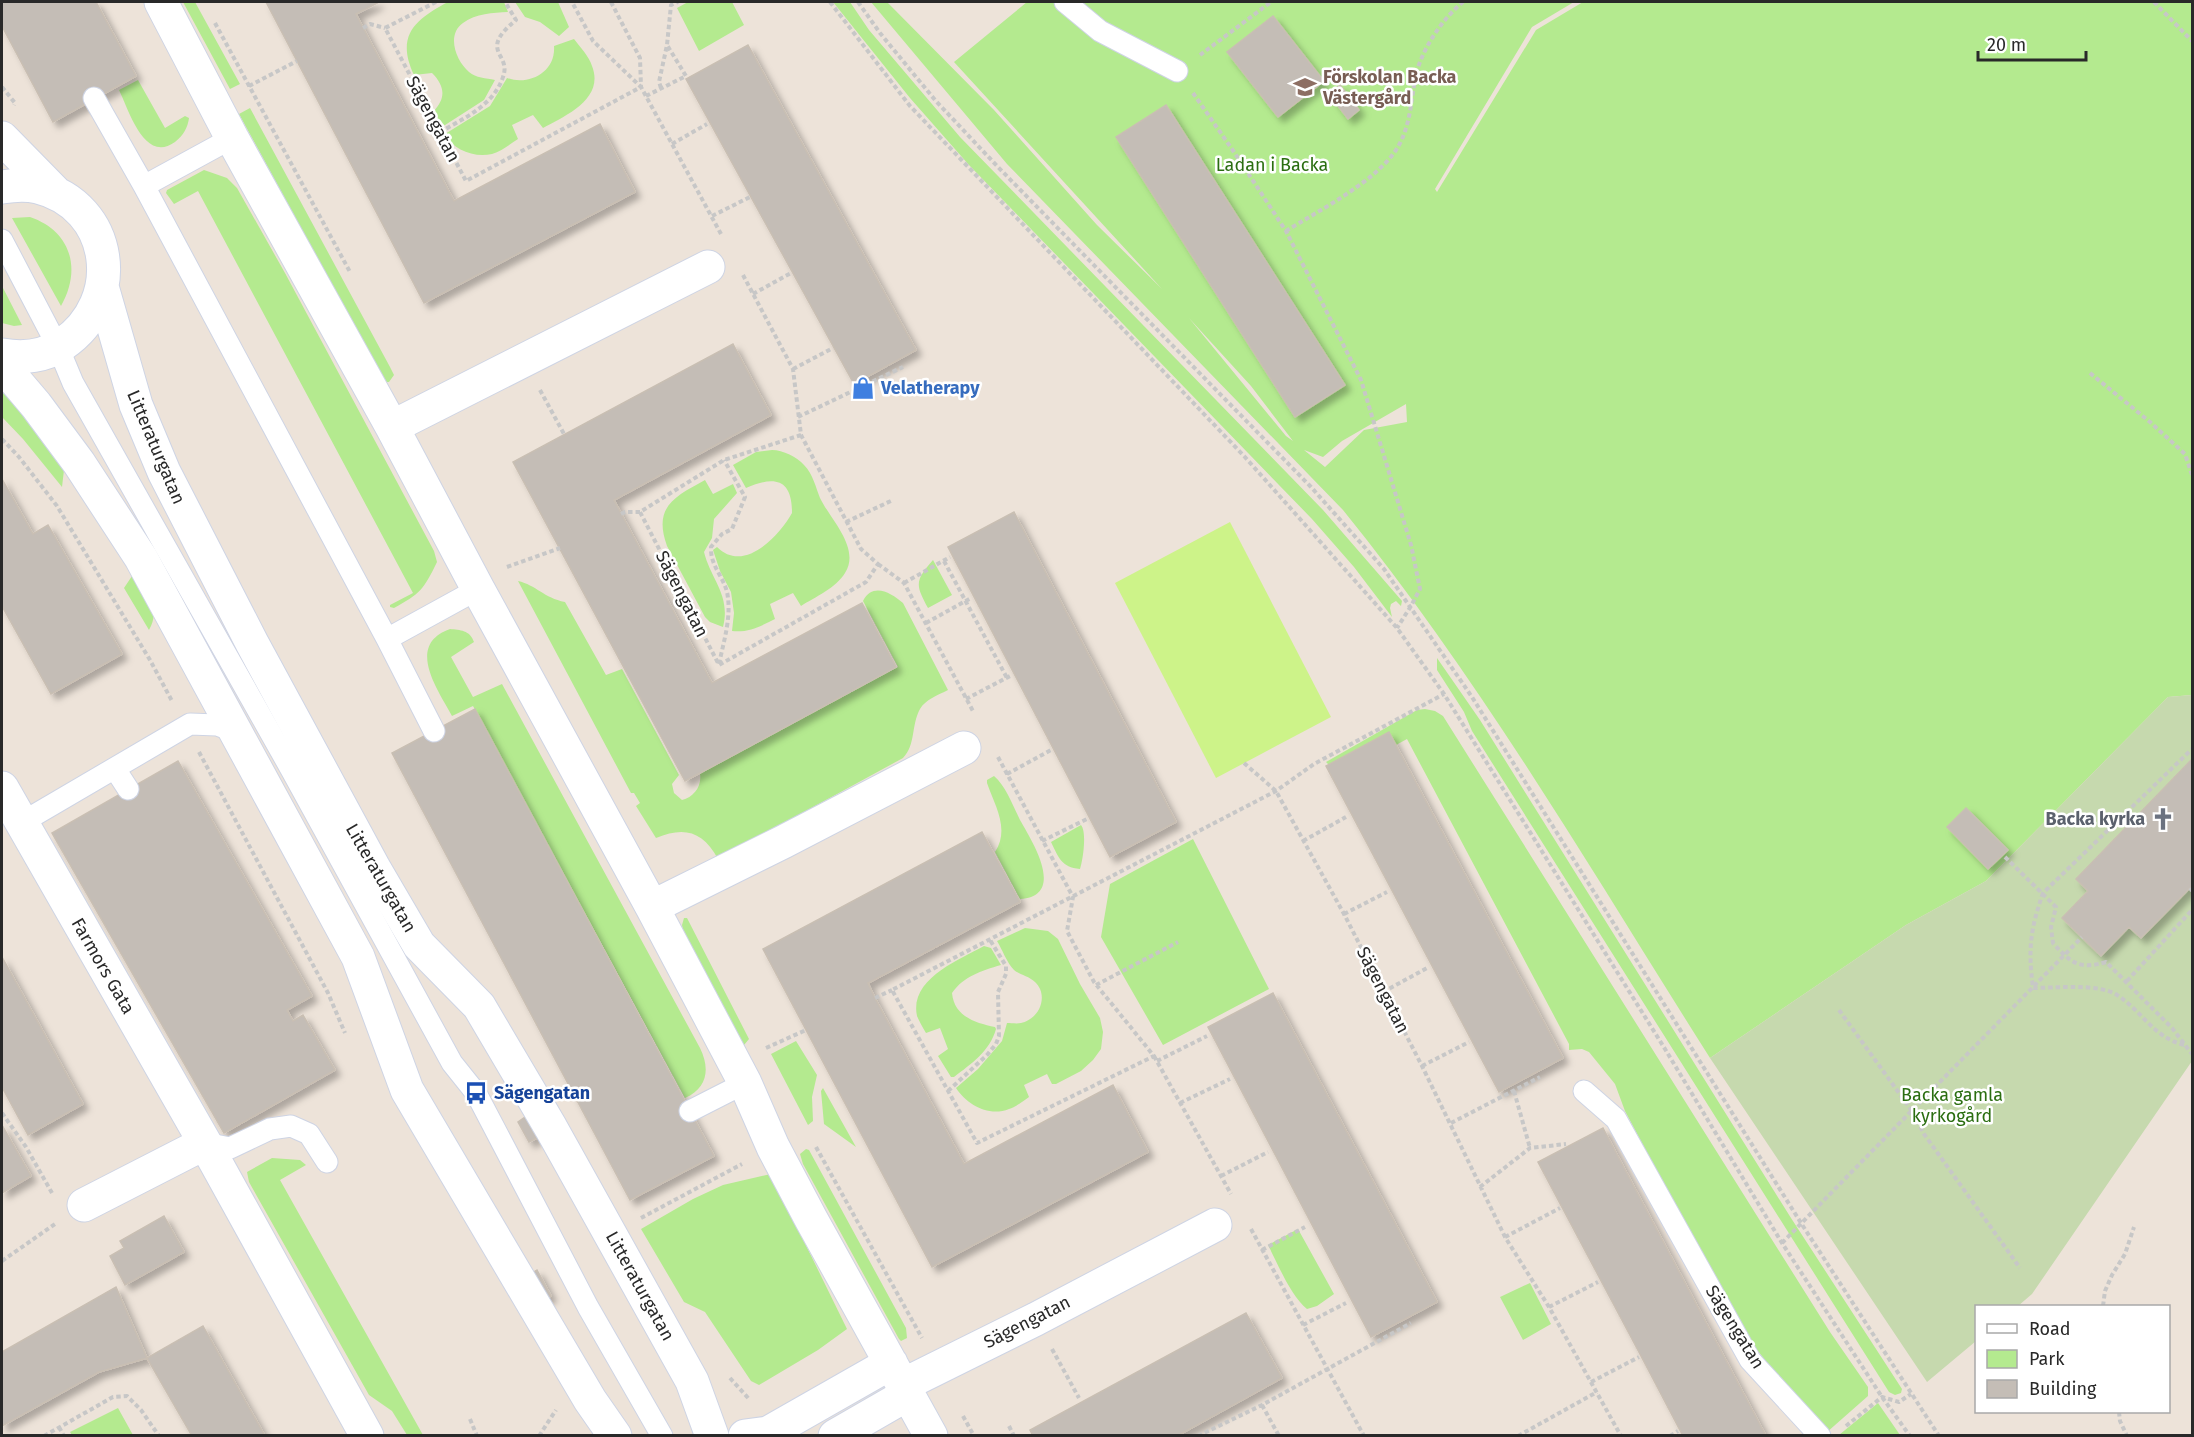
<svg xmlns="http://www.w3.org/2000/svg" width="2194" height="1437" font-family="'Fira Sans',sans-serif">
  <defs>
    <filter id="shadow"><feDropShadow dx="5.5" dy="5.5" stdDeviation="3" flood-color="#0004"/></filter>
  </defs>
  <rect width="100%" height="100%" fill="#ede3d9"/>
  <path fill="#b4ea8f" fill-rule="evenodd" d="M183,2H195L240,84L230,89Z
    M448,2H504L508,12C493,13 476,13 463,23C446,35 456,61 469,72C476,78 486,78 495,80L484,100L442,127L434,111C446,98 445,86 432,73L414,75C395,35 416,19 448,2Z
    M515,2H558L569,27L559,36L540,22L525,17Z
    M688,2H732L744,25L699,51L677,8Z
    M833,2H850L869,30L960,137L1323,510L1402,601L1401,606L1396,601L1391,604L1390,608L1392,617L1354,567L1312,519L969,165L910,98Z
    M871,2H887L994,110L1097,225L1162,289L954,62L1027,2H1574L1532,27L1435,189L1437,192L1536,30L1583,2H2192V695L2168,697L1986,881L1906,925L1710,1058C1592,872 1481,680 1343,510L1007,164ZM1189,318L1251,386L1293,441L1286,436ZM1406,404L1407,422L1364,430L1325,467L1304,450L1323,457L1342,441Z
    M574,39C580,47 589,56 592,66C605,99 565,116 543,128L533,115L512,125L518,139C510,144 502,151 492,154C474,158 453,150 445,134L490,106L507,78C529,86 556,72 554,46Z
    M138,80L165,128L185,116L189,118C188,127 183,136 175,142C144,164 129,110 119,90Z
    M250,108L390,367L394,375L389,382H386L383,379L239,114Z
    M204,170L227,178L237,188L285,273L434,551L437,562C424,589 420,594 394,608L390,607V605L413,593L198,191L174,204L166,193L167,190Z
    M30,217C71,231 82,269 61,306L12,218Z
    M2,286L22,325L14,326L2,323Z
    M2,388L64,470L62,487L23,439L2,417Z
    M772,450C783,450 797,457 804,465C813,474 816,488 820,498C830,519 861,548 845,573C836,588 815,597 801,606L793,593L770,604L775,619C761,626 748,633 732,631L734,613L731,592L720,571L713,550L717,547C744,574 779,536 792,513C792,478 774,476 746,488L733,465L756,452Z
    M705,480L713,494L733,484L737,493L714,519L712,538L704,552C711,580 731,595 723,627L710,622L705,617L667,546C653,507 674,497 705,480Z
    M933,560L952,595L928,608C915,584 915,581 933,560Z
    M132,576C145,594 162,607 149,630L124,588Z
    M518,581C536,585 544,598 565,602L606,675L622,669L679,775L672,784L674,793L682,800C694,797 702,786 700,774L898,667L863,601C873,582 891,593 903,603L948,690C938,695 925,700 920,709C911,725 916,744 903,758L718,859C703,831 684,826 656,838L636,806L640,803L634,793H631Z
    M450,629C460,630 470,630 474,642L451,657L473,697L502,684L700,1048C710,1068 708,1088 685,1098L473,706L452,716C438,690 405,645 450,629Z
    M1437,658L1480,720L1791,1218L1902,1389L1901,1393L1895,1395L1889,1392L1472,731L1464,712L1437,670Z
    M1425,709L1435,711L1443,716L1830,1332L1868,1387V1396L1826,1433L1784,1385L1751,1342L1664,1185L1625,1111L1615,1084L1589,1052L1582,1049L1569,1050V1044L1407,739L1396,745L1389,732L1329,765L1326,762L1417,710Z
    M994,776C1006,786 1013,806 1020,820C1032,841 1067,896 1020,899L995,852C1010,829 995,806 987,783V780Z
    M1081,825C1087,832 1083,860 1080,869C1061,867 1059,858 1051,842Z
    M1193,839L1269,989L1163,1045L1101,937L1110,884Z
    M684,918H687L749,1039L744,1045L686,946L682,925Z
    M1025,928L1048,931L1058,939L1080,984L1100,1018L1103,1032L1101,1049L1093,1060L1081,1071L1056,1084H1052L1047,1074L1024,1085L1029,1097C1023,1101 1016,1107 1009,1109C989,1117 967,1105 956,1088L978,1069L1002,1041L1007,1023C1011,1023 1017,1024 1021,1023C1040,1019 1049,995 1035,982C1029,976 1020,975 1014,970C1007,963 1002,949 997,941Z
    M984,946L991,948L1001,965C981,971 964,976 952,993C954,1016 975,1023 995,1027L996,1029C990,1051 971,1064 954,1077H951L938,1056L948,1049L940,1028L926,1033C923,1028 919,1021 917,1016C909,979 959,960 984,946Z
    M796,1041L817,1075L812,1097L813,1121L808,1125L771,1054Z
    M823,1088L856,1147L824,1124L821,1091Z
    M806,1149L809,1150L906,1328L907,1338L901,1341L899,1339L803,1164L800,1154Z
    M272,1158L300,1160L306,1165L280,1180L423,1435H407L392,1411L369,1395L249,1182L247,1172Z
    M771,1174L847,1329L818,1350L759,1385L751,1381L705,1312L684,1302L641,1229L693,1199L723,1185Z
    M1298,1229L1334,1294L1317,1306L1307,1309C1290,1295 1278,1264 1268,1245Z
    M1530,1283L1551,1324L1523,1340L1500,1297Z
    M1878,1403L1900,1435H1839Z
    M118,1408L133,1435H72L70,1432Z"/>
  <path fill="#c6d9ae" d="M2192,695V1061L2032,1294L2018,1306H1976V1341L1927,1382L1710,1058L1906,925L1986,881L2168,697Z"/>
  <path fill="#cdf389" d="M1230,522L1331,717L1216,778L1115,583Z"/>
  <path fill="#c4bdb6" stroke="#c9bfb3" stroke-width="1.5" filter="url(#shadow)" d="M2,2H96L136,76L53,122L2,26Z
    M266,2H379L356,14L454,201L600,124L635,192L424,303Z
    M1273,16L1324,81L1278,117L1227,52Z
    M748,45L916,350L854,384L686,79Z
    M1340,85L1359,110L1348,119L1329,94Z
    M1166,105L1345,385L1295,417L1116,137Z
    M733,344L771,415L614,500L712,683L862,603L896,667L685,781L513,462Z
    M2,479L33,534L48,525L122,654L51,694L2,606Z
    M1014,512L1176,822L1110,857L948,547Z
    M475,709L714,1156L630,1200L392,753Z
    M1389,732L1563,1058L1499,1092L1326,766Z
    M2192,759V886L2141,938L2129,927L2101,956L2062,918L2088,891L2076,879Z
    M178,761L312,996L287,1010L293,1021L303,1015L335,1070L224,1133L52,833Z
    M1966,808L2008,850L1988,869L1947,827Z
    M982,832L1020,902L868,983L875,998L964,1164L1113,1085L1148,1152L932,1267L763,949Z
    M2,957L83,1104L28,1135L2,1087Z
    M1273,993L1437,1302L1371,1337L1208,1027Z
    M525,1117L537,1138L529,1142L518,1122Z
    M2,1125L31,1176L2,1193Z
    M1603,1128L1766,1436H1683L1641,1356L1538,1162Z
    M164,1216L184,1252L125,1285L110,1256L124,1248L120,1241Z
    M537,1270L551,1296L543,1300L529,1275Z
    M116,1287L147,1358L99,1372L2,1426V1352Z
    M1246,1313L1282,1378L1177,1436H1033L1030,1430Z
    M203,1326L265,1436H192L147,1358Z"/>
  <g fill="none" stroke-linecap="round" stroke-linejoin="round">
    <g stroke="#ced4e4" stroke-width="23">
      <path id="lane" d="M1065,2L1100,31L1177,71
        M94,98L144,186L387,639L434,731
        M144,186L232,138
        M2,240L58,347L73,383L292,771L452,1063L476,1093L588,1307L662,1436
        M387,639L478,589
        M115,769L128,789
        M21,823L190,724L217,725L236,732
        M1584,1091L1616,1119L1750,1360L1820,1436
        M690,1111L745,1083
        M205,1143L230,1148L270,1129L291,1126L309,1134L327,1162"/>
    </g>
    <g stroke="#ced4e4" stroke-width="35">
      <path id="street" d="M161,2L232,138L392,427L478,589L652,907L745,1083L773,1147L811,1219L931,1436
        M392,427L708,267
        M2,788L205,1143
        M652,907L783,842L964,748
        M84,1205L205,1143L367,1436
        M903,1385L1036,1319L1215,1225
        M745,1436L768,1433L891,1363
        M835,1436L908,1394"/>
    </g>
    <g stroke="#ced4e4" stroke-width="35">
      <path id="secondary" d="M2,138L56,193
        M2,187C14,185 26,184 38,187C114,206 126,301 63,344C45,356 23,359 2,355
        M103,290L136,405L164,472L252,643L374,868L419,945L479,1006L551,1128L692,1381L712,1436
        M2,365L36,405L79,463L141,558L358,957L407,1090L590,1400L615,1436"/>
    </g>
    <path stroke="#c7c7c7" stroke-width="4" stroke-dasharray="4.5 3" stroke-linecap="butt" d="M436,2L385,28L466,181L641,87L593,41L572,2
      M611,2L640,58L641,87L721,234
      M830,2L910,106L1244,456L1397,628L1444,694L1665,1049L1782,1243L1882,1397L1910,1436
      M858,2L880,33L935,100L997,166L1311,487L1384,569L1472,697L1801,1223L1939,1436
      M2154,2L2192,41
      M215,23L350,272
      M363,28L370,24L385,28
      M1200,55L1271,2
      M249,86L297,61
      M2,87L15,103L14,105
      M661,88L659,82L667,45L671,5L678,2
      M1193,93L1234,152L1286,231L1361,380L1411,545L1420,589L1411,606L1397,628
      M646,96L686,76L667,45
      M440,132C463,119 494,105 503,77C512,53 477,52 516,20L505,2
      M672,144L707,124
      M712,216L750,197
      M1286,231C1318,211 1381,179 1399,145C1411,123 1411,99 1416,74C1423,48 1442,19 1463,2
      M743,275L793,369L801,435L861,549L878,564L866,582L719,665L640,512L724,460L801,435
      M753,294L791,273
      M793,369L833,348
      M2090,373L2150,422L2185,454L2192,475
      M540,390L564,434
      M798,417L903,367
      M2,439L19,457L57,506L150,660L172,701
      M621,514L625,512H640
      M846,522L893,500
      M944,561L1007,678
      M878,564L904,583L974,713
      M507,567L560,548
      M904,583L950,557
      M926,623L971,598
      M719,664C724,640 732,616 727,592C723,576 710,565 711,547L722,534L732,529L745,497L724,460
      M966,699L1012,675
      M199,752L328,993L345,1033
      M998,757L1073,897L1067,931L1094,982L1154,1056L977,1143L892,990L1276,791L1314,764L1444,694
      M1244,763L1276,791L1344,914L1422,1066L1505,1237L1549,1307L1621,1436
      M1007,774L1051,750
      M1042,841L1087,819
      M1303,841L1346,817
      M2005,857L2056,907L2051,927L2053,943C2071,963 2079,970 2106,962L2172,1028L2192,1054
      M2190,888L2192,891
      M1344,914L1387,892
      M2127,981L2192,910
      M1096,985L1178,942
      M1383,992L1429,967
      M875,998L892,990
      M1839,1010L1912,1111L1924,1134L2020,1268
      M2184,1045C2153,1037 2142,1011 2117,995C2098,983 2056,988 2033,988C2028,950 2030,930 2043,893L2192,749
      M766,1048L806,1030
      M1154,1056L1231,1194
      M1157,1061L1207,1036
      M1422,1066L1469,1042
      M948,1091L987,1055L996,1044L999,1036L998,992L1006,974V966L990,940
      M1514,1091L1530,1148
      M1180,1103L1230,1079
      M2,1113L26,1147L52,1193
      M1451,1123L1540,1077
      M816,1147L922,1338
      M1221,1176L1268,1152
      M1480,1187L1530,1148L1566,1144
      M641,1218L742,1164
      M1251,1229L1364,1436
      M1505,1237L1560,1208
      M1782,1243L2082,937
      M1262,1250L1305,1227
      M2,1261L55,1224
      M2103,1306L2105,1291L2112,1275L2125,1254L2134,1227
      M1549,1307L1598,1282
      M1303,1325L1346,1303
      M1052,1349L1079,1398
      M730,1378L749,1399
      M1591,1382L1639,1357
      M1262,1405L1279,1436
      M2119,1412L2120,1421L2127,1436
      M963,1416L974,1436
      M470,1419L477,1436
      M1009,1426L1014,1436
      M1846,1426L1882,1397L1899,1402L1911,1394
      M59,1427L64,1436
      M44,1436L113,1397L127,1396L141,1410L159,1436
      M539,1436L556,1410
      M1198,1436L1262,1405L1411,1323
      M1518,1436L1597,1392
      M1670,1436L1678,1431"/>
    <use href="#lane" stroke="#fff" stroke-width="21"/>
    <use href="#street" stroke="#fff" stroke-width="33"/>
    <use href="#secondary" stroke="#fff" stroke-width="33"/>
  </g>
  <defs>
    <g id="school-bare" transform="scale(1.8)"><path d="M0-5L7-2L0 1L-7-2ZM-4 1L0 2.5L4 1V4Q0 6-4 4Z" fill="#8d6e63" stroke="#fff" stroke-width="2.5" paint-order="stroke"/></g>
    <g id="shop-bare" transform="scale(1.8)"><path d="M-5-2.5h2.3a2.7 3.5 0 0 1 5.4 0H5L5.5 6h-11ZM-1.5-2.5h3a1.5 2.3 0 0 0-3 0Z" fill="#3f7fe0" stroke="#fff" stroke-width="2.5" paint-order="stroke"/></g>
    <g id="church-bare" transform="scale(1.8)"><path d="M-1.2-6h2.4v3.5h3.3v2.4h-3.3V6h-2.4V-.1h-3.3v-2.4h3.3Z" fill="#6b7280" stroke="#fff" stroke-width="2.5" paint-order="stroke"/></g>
    <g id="bus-bare" transform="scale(1.8)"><path d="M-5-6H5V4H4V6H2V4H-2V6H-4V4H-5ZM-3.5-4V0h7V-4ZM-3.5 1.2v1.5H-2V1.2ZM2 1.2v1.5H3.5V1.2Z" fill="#1a4fb4" stroke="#fff" stroke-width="2.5" paint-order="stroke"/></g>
  </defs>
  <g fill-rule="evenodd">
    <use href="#school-bare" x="1305" y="87"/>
    <use href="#shop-bare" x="863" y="388"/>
    <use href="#church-bare" x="2163" y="819"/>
    <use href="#bus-bare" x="476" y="1093"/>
  </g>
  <g text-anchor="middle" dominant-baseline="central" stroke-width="5" stroke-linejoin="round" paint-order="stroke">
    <g font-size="18" font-weight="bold" fill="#785e54" stroke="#fff" text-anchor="start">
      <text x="1323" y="77">Förskolan Backa<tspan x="1323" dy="21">Västergård</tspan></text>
    </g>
    <g font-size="18" fill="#292929" stroke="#fff">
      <text transform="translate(433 119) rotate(62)">Sägengatan</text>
      <text transform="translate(156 447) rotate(67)">Litteraturgatan</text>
      <text transform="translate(682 594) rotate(63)">Sägengatan</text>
      <text transform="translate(381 878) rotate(60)">Litteraturgatan</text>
      <text transform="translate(103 966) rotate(60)">Farmors Gata</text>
      <text transform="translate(1383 990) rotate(63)">Sägengatan</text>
      <text transform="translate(640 1286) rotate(61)">Litteraturgatan</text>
      <text transform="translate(1027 1322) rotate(-27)">Sägengatan</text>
      <text transform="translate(1735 1327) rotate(58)">Sägengatan</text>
    </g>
    <g font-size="18" fill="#2b6e11" stroke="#fff">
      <text x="1272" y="165">Ladan i Backa</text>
      <text x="1952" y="1095">Backa gamla<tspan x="1952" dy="21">kyrkogård</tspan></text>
    </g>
    <g font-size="18" font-weight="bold" fill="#366cbe" stroke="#fff" text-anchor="start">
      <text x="881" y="388">Velatherapy</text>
    </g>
    <g font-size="18" font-weight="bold" fill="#5b616d" stroke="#fff" text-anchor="end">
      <text x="2145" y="819">Backa kyrka</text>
    </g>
    <g font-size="18" font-weight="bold" fill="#164399" stroke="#fff" text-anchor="start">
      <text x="494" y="1093">Sägengatan</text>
    </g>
  </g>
  <rect width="2194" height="1437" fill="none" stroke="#292929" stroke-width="6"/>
  <rect x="1975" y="1305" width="195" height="108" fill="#ffffff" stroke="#a9a9a9" stroke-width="1.5"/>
  <rect x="1987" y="1324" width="30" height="9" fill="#ffffff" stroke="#a9a9a9" stroke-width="1.5"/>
  <text x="2029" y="1335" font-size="18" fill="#292929">Road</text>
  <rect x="1987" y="1350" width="30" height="18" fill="#b4ea8f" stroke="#a9a9a9" stroke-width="1.5"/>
  <text x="2029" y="1365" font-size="18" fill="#292929">Park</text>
  <rect x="1987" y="1380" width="30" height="18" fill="#c4bdb6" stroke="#a9a9a9" stroke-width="1.5"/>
  <text x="2029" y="1395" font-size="18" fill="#292929">Building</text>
  <path d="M1978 51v9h108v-9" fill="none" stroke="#292929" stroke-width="3"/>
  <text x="1987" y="51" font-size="18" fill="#292929" stroke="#ffffff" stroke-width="4.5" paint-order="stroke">20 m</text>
</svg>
